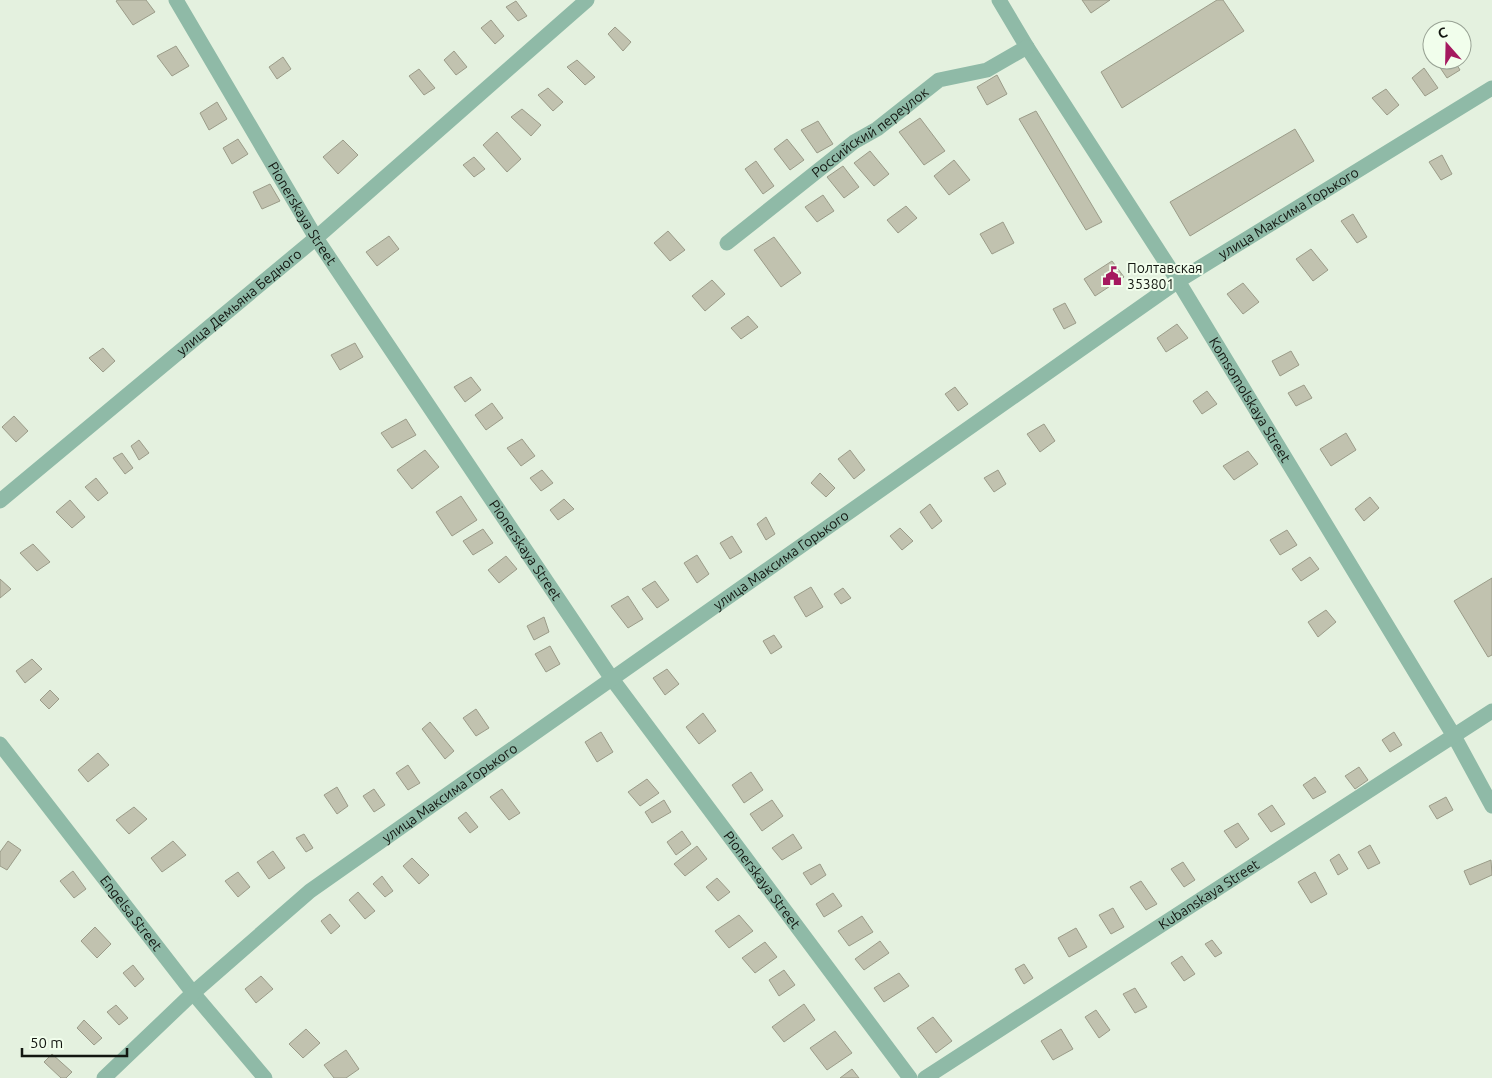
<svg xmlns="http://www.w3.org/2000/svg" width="1492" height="1078" font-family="Ubuntu,sans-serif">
  <rect width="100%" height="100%" fill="#e4f1df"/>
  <path fill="#c1c2af" stroke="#9b9c89" d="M118,0H146L155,12L133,25L116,1Z
    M1082,0H1110L1091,13Z
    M1217,0H1223L1244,31L1122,108L1101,72Z
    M516,1L527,16L518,21L506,7Z
    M491,20L504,36L495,44L481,28Z
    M615,27L631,42L623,51L608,34Z
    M176,46L189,66L172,76L157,56Z
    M454,51L467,67L456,75L444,60Z
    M283,57L291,69L277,79L269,67Z
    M577,60L595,77L585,85L567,67Z
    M1435,60H1454L1460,70L1447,78Z
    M1424,68L1438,88L1425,96L1412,78Z
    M419,69L435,88L424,95L409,76Z
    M997,75L1007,94L987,105L977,87Z
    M548,88L563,102L553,111L538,95Z
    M1386,89L1399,105L1387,115L1372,98Z
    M217,102L227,119L209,130L200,113Z
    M522,109L541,125L531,136L511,117Z
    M1036,111L1102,222L1086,230L1019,119Z
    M920,118L945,151L924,165L899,132Z
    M818,121L833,144L817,153L801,130Z
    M1295,129L1314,161L1190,236L1170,202Z
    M497,132L521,159L507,172L483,145Z
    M238,139L248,154L232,164L223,148Z
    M787,139L804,160L790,170L774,149Z
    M343,140L358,155L338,174L323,157Z
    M870,151L889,174L874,186L854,163Z
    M1442,155L1452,174L1441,180L1429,162Z
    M474,157L485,169L474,177L463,165Z
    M954,160L970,180L949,195L934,176Z
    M756,161L774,186L763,194L745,169Z
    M843,166L859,187L844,198L827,177Z
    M270,184L280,201L262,209L253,192Z
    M823,195L834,211L817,222L805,207Z
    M906,206L917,218L898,233L887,220Z
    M1353,214L1367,237L1357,243L1341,221Z
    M1003,222L1014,243L992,254L980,234Z
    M668,231L685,250L670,261L654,243Z
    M389,236L399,249L377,266L366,252Z
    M774,237L801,273L781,287L754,250Z
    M1311,249L1328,270L1313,281L1296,259Z
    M1112,261L1124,277L1095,296L1084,279Z
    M712,280L725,294L705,311L692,296Z
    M1243,283L1259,302L1243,314L1227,294Z
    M1065,303L1076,323L1064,329L1053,309Z
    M748,316L758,327L741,339L731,328Z
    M1177,324L1188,338L1166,352L1157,338Z
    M355,343L363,357L340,370L331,355Z
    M103,348L115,361L103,372L89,358Z
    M1291,351L1299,365L1280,376L1272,361Z
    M471,377L481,390L465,402L454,387Z
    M1304,385L1312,398L1296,406L1288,393Z
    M955,387L968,404L958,411L945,394Z
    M1207,391L1217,404L1202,414L1193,401Z
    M492,403L503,418L486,430L475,415Z
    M14,416L28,431L16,442L2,427Z
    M406,419L416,435L392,448L381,433Z
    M1044,424L1055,441L1040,452L1027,434Z
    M1346,433L1356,450L1331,466L1320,449Z
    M522,439L535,456L521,466L507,448Z
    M139,440L149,453L139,460L131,446Z
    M425,450L439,467L412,489L397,470Z
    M850,450L865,470L854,479L838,459Z
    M1248,451L1258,464L1234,480L1223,466Z
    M122,453L133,468L125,474L113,458Z
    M542,470L553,483L541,491L530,478Z
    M998,470L1006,484L994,492L984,478Z
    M820,473L835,488L826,497L811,483Z
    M96,478L108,493L98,501L85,487Z
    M461,496L477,520L452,536L436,512Z
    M1370,497L1379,508L1364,521L1355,509Z
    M564,499L574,509L558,520L550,510Z
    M70,500L85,517L72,528L56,512Z
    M930,504L942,521L932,529L920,512Z
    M766,517L775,534L766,540L757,524Z
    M900,528L913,541L902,550L890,536Z
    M483,529L493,543L473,555L463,541Z
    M1287,530L1297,545L1280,555L1270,540Z
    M732,536L742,552L730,559L720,543Z
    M33,544L50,562L37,571L20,553Z
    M697,555L709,574L697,583L684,563Z
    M506,556L517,569L499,583L488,570Z
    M1310,557L1319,569L1301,581L1292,569Z
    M1492,578V655L1488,657L1454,601Z
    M0,579L11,589L0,598Z
    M655,581L669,600L657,608L642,589Z
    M811,587L823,607L806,617L794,597Z
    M843,588L851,598L841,604L834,594Z
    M628,596L643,619L628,628L611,606Z
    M1326,610L1336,622L1318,637L1308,622Z
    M544,617L549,632L534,640L527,626Z
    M774,635L782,647L771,654L763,641Z
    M550,646L560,664L546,672L535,654Z
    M32,659L42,669L25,683L16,671Z
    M667,669L679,684L665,695L653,678Z
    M50,690L59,699L49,709L40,700Z
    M476,709L489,728L476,736L463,718Z
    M703,713L716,731L699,744L686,727Z
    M430,722L454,751L445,759L422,729Z
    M601,732L613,752L597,762L585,742Z
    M1394,732L1402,745L1390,752L1382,740Z
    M98,753L109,765L88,782L78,770Z
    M408,765L420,783L408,790L396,773Z
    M1359,767L1368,780L1355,789L1345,776Z
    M751,772L763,790L744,803L732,785Z
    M1315,777L1326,792L1313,799L1303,785Z
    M647,779L659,793L640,806L628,792Z
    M337,787L348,806L337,814L324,795Z
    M374,789L385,805L374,812L363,796Z
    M502,789L520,813L509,820L490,797Z
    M1446,797L1453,810L1437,819L1429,806Z
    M664,800L671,812L652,823L645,812Z
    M772,800L783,816L762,831L750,814Z
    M1272,805L1285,824L1271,832L1258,814Z
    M134,807L147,819L129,834L116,820Z
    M466,812L478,827L470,833L458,818Z
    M1238,823L1249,839L1236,848L1224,831Z
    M682,831L691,844L676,855L667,842Z
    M304,834L313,848L306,852L296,838Z
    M793,834L802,848L782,860L772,848Z
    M8,841L21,850L7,870L0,866V852Z
    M173,841L186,855L162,872L151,858Z
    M1370,845L1380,863L1368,869L1358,852Z
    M697,846L707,859L685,876L674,864Z
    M273,851L285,868L269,879L257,862Z
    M1339,854L1348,869L1338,875L1330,860Z
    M412,858L429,875L419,884L403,866Z
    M1491,860L1492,875L1470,885L1464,871Z
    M1183,862L1195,880L1184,887L1171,869Z
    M820,864L826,875L811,885L803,873Z
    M73,871L86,889L74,898L60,881Z
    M238,872L250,887L238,897L225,881Z
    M1315,872L1327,894L1311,903L1298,882Z
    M382,876L393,891L385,897L373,884Z
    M717,878L730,892L718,901L706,887Z
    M1141,881L1157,904L1146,910L1130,887Z
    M358,892L375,911L365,919L349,900Z
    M833,893L842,906L824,917L816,904Z
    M1113,908L1124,927L1111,934L1099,915Z
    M330,914L340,926L331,934L321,921Z
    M739,915L753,931L729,948L715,931Z
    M862,916L873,932L849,946L838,931Z
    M95,927L111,944L97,958L81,941Z
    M1076,928L1087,947L1069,957L1058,938Z
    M1212,940L1222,953L1215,957L1205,944Z
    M880,941L889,953L864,970L855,959Z
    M765,942L777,957L755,973L742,958Z
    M1182,956L1195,974L1184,981L1171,963Z
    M1024,964L1033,978L1024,984L1015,969Z
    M133,965L144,979L135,987L123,973Z
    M784,970L795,985L779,996L769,980Z
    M899,973L909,986L884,1002L874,988Z
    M261,976L273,989L256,1003L245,989Z
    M1135,988L1147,1007L1135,1013L1123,994Z
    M804,1004L815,1020L784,1042L772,1027Z
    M116,1005L128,1018L119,1025L107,1012Z
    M1096,1010L1110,1030L1099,1038L1085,1017Z
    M933,1017L952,1041L936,1053L917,1028Z
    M84,1020L102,1038L94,1045L77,1028Z
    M306,1029L320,1043L303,1058L289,1044Z
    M1061,1029L1073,1049L1053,1060L1041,1041Z
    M835,1031L852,1053L827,1070L810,1048Z
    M346,1050L359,1069L346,1078H334L324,1065Z
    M52,1054L72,1072L66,1078H61L44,1062Z
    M852,1069L859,1078H840Z"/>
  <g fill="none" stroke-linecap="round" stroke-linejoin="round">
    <g stroke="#8fbaa7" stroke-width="15">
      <path id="s1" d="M176,0L316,238L612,679L910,1078"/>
      <path id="s2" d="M999,0L1027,47L1178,281L1454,736L1492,806"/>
      <path id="s3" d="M727,243L854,142L877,129L939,80L987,70L1027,47"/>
      <path id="s4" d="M0,501L316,238L587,0"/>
      <path id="s5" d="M0,744L193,993L265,1078"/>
      <path id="s6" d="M104,1078L193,993L310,891L1178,281L1492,88"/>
      <path id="s7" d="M925,1078L1492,711"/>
    </g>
  </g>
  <defs>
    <g id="civic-bare" transform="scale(1.5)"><path d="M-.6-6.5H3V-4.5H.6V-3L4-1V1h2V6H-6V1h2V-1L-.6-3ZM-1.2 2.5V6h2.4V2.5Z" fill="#a5195f" stroke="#f1feec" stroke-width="2.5" paint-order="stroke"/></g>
  </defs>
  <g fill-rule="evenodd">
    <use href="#civic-bare" x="1112" y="276"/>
  </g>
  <g text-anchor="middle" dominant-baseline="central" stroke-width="4" stroke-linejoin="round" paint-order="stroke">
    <g font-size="14" fill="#131711" stroke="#f1feec">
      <text stroke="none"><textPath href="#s3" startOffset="181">Российский переулок</textPath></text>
      <text stroke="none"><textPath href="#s1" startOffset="248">Pionerskaya Street</textPath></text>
      <text stroke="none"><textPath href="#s6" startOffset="1469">улица Максима Горького</textPath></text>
      <text stroke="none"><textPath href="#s4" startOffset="311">улица Демьяна Бедного</textPath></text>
      <text stroke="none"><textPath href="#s2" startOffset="472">Komsomolskaya Street</textPath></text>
      <text stroke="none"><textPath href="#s1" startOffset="652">Pionerskaya Street</textPath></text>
      <text stroke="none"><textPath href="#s6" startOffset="854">улица Максима Горького</textPath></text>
      <text stroke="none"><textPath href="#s6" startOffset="449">улица Максима Горького</textPath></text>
      <text stroke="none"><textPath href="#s1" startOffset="1058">Pionerskaya Street</textPath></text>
      <text stroke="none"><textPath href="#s7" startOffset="338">Kubanskaya Street</textPath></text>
      <text stroke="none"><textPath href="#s5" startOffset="214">Engelsa Street</textPath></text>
    </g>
    <g font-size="14" fill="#131711" stroke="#f1feec" text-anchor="start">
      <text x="1127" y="268">Полтавская<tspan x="1127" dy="16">353801</tspan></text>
    </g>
  </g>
  <g transform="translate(1447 45) rotate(340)"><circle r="24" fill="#f1feec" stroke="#98a294"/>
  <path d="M0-4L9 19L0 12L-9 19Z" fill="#a5195f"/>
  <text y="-8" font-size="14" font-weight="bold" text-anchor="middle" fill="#131711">С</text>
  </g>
  <path d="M22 1048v8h105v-8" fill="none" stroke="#131711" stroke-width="2.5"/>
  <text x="30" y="1048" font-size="15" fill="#131711" stroke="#f1feec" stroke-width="4" paint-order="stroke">50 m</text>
</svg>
